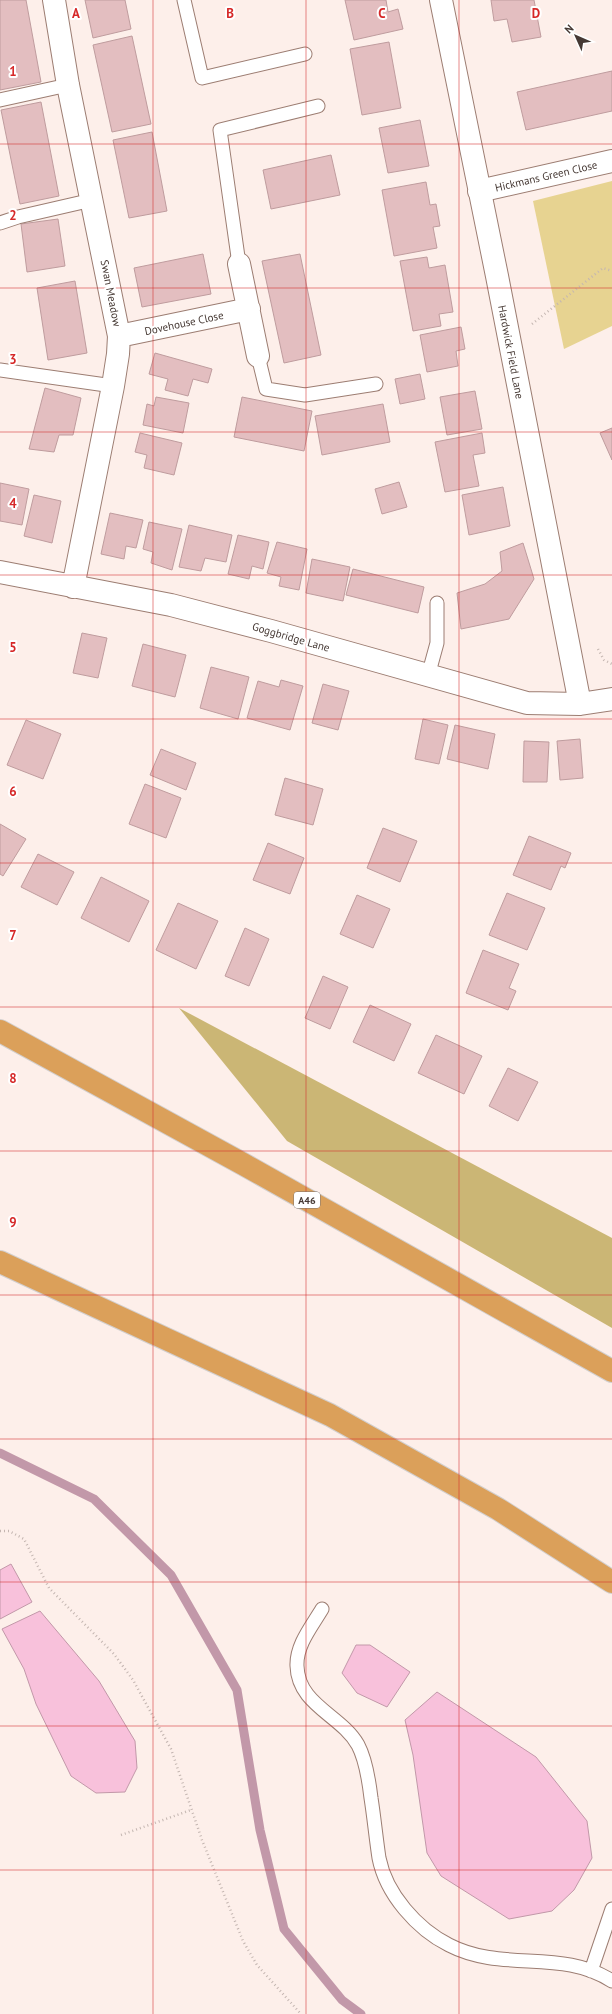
<svg xmlns="http://www.w3.org/2000/svg" width="612" height="2014" font-family="'PT Sans',sans-serif">
  <rect width="100%" height="100%" fill="#fdefea"/>
  <path fill="#e7d391" d="M612,181V326L564,349L533,201Z"/>
  <path fill="#cbb675" d="M179,1008L612,1238V1328L287,1141Z"/>
  <path fill="#f8c1db" stroke="#c298a9" d="M11,1564L32,1602L0,1619V1570Z
    M40,1611L99,1681L135,1741L137,1768L125,1792L96,1793L71,1776L36,1704L24,1669L2,1629Z
    M356,1645H370L410,1672L387,1707L357,1693L342,1673Z
    M437,1692L536,1757L587,1821L592,1858L574,1890L552,1911L509,1919L441,1876L427,1853L413,1755L405,1720Z"/>
  <g fill="none" stroke-linecap="round" stroke-linejoin="round">
    <path stroke="#c298a9" stroke-width="9" d="M0,1453L94,1499L171,1575L237,1690L260,1830L284,1929L342,2000L361,2014"/>
  </g>
  <path fill="#e3bec0" stroke="#bf9c9e" d="M0,0H26L41,82L0,90Z
    M85,0H125L131,29L93,38Z
    M345,0H386L388,12L398,9L403,29L354,40Z
    M491,0H534L541,37L512,42L507,19L494,21Z
    M132,36L151,124L112,132L93,45Z
    M389,42L401,108L362,115L350,49Z
    M612,71V111L526,130L517,92Z
    M41,102L59,196L20,204L1,110Z
    M420,120L429,166L388,173L379,128Z
    M152,132L167,211L129,218L113,140Z
    M331,155L340,195L271,209L263,170Z
    M426,182L430,205L436,204L440,226L433,227L437,248L394,256L382,190Z
    M58,219L65,266L27,272L21,224Z
    M203,254L211,294L142,307L134,268Z
    M300,254L321,355L284,363L262,261Z
    M427,257L429,268L445,265L453,312L439,314L441,326L413,331L400,261Z
    M75,281L87,353L48,360L37,288Z
    M461,327L465,349L456,351L458,366L427,372L420,335Z
    M155,353L212,369L208,383L193,379L188,396L165,390L168,379L149,374Z
    M420,374L425,399L400,404L395,379Z
    M45,388L81,398L73,435H59L54,452L29,449Z
    M475,391L482,429L447,435L440,397Z
    M156,397L189,403L183,433L143,425L147,404L154,406Z
    M242,397L312,411L304,451L234,437Z
    M383,404L390,442L322,455L315,416Z
    M612,428V460L600,433Z
    M140,433L182,443L174,475L144,468L147,455L135,452Z
    M482,433L485,453L473,455L479,486L445,492L435,442Z
    M399,482L407,507L382,514L375,489Z
    M0,483L29,489L22,525L0,521Z
    M503,487L510,526L469,535L462,495Z
    M34,495L61,501L52,543L24,536Z
    M110,513L143,520L136,548L126,546L124,559L101,554Z
    M149,522L182,529L172,570L151,563L153,552L143,549Z
    M189,525L232,535L226,562L205,558L201,571L179,567Z
    M238,535L269,542L263,569L252,566L249,579L228,574Z
    M277,542L307,549L299,590L279,586L281,577L267,573Z
    M523,543L534,579L509,619L461,629L457,593L485,584L502,571L500,552Z
    M312,559L350,567L343,601L306,593Z
    M353,569L424,587L418,613L346,595Z
    M82,633L107,638L98,678L73,673Z
    M143,644L186,655L175,697L132,686Z
    M211,667L249,677L238,719L200,708Z
    M281,680L303,686L290,730L247,718L258,681L279,687Z
    M323,684L349,691L338,730L312,723Z
    M423,719L448,725L439,764L415,759Z
    M26,720L61,734L43,779L7,765Z
    M455,725L495,734L488,769L447,759Z
    M580,739L583,778L560,780L557,741Z
    M524,741L549,742L547,782H523Z
    M161,749L196,763L186,790L150,775Z
    M285,778L323,789L313,825L275,815Z
    M145,784L181,798L166,838L129,824Z
    M0,824L26,839L3,876L0,874Z
    M383,828L417,841L400,882L367,868Z
    M529,836L571,853L565,868L561,866L551,890L513,875Z
    M268,843L304,858L290,894L253,880Z
    M38,854L74,872L57,905L21,887Z
    M101,877L149,901L129,942L81,918Z
    M507,893L545,908L527,950L489,935Z
    M357,895L390,909L373,948L340,934Z
    M178,903L218,921L196,969L156,950Z
    M245,928L269,939L249,986L225,976Z
    M483,950L519,964L509,988L516,991L508,1010L466,993Z
    M323,976L348,987L330,1029L305,1018Z
    M370,1005L411,1024L394,1061L353,1042Z
    M436,1035L482,1056L464,1094L418,1073Z
    M508,1068L538,1082L518,1121L489,1106Z"/>
  <g fill="none" stroke-linecap="round" stroke-linejoin="round">
    <g stroke="#9c7d72" stroke-width="15">
      <path id="service" d="M184,0L202,78L305,54
        M0,100L68,85
        M0,223L18,217L92,200
        M239,264L220,130L318,106
        M258,356L266,389L305,395L376,384
        M0,370L113,386
        M428,676L437,643V603
        M322,1609C312,1626 296,1645 297,1666C298,1705 341,1715 358,1745C366,1760 369,1781 371,1798C374,1817 376,1838 379,1858C386,1894 417,1929 449,1945C503,1973 562,1948 612,1981
        M591,1971L612,1909"/>
    </g>
    <g stroke="#9c7d72" stroke-width="24">
      <path id="minor" d="M54,0L68,85L119,336L118,354L113,386L73,587
        M441,0L497,276L580,704
        M479,191L612,161
        M239,264L258,356
        M119,336L249,309
        M0,572L171,605L271,631L527,703L580,704L612,699"/>
    </g>
    <g stroke="#d2cfce" stroke-width="24">
      <path id="trunk" d="M0,1031L243,1164L612,1371
        M0,1262L330,1415L498,1509L612,1582"/>
    </g>
    <path stroke="#c4b6b1" stroke-width="2.5" stroke-dasharray="1 3" stroke-linecap="butt" d="M532,324L603,268L612,271
      M598,649L604,660L612,664
      M0,1531H9L24,1539L49,1588L114,1654L133,1680L171,1749L202,1840L243,1941L257,1965L301,2014
      M121,1835L191,1810"/>
    <use href="#service" stroke="#fff" stroke-width="13"/>
    <use href="#minor" stroke="#fff" stroke-width="22"/>
    <use href="#trunk" stroke="#dba05a" stroke-width="22"/>
  </g>
  <path fill="none" stroke="#d62828" stroke-width="1" stroke-opacity="0.55" d="M153,0V2014M306,0V2014M459,0V2014M0,144H612M0,288H612M0,432H612M0,575H612M0,719H612M0,863H612M0,1007H612M0,1151H612M0,1295H612M0,1439H612M0,1582H612M0,1726H612M0,1870H612"/>
  <g text-anchor="middle" dominant-baseline="central" stroke-width="4" stroke-linejoin="round" paint-order="stroke">
    <rect fill="#fff" stroke="#7d7470" stroke-width="1" x="294" y="1192" width="26" height="16" rx="3"/>
    <g font-size="10" font-weight="bold" fill="#453833">
      <text x="307" y="1200">A46</text>
    </g>
    <g font-size="11" fill="#453833" stroke="#fff">
      <text transform="translate(546 176) rotate(-13)">Hickmans Green Close</text>
      <text transform="translate(111 293) rotate(79)">Swan Meadow</text>
      <text transform="translate(184 323) rotate(-12)">Dovehouse Close</text>
      <text transform="translate(511 352) rotate(79)">Hardwick Field Lane</text>
      <text transform="translate(291 637) rotate(16)">Goggbridge Lane</text>
    </g>
  </g>
  <g font-size="13" text-anchor="middle" font-weight="bold" fill="#d62828" stroke="#fff" stroke-width="4" stroke-linejoin="round" paint-order="stroke">
    <text x="76" y="18">A</text>
    <text x="230" y="18">B</text>
    <text x="382" y="18">C</text>
    <text x="536" y="18">D</text>
    <text x="13" y="76">1</text>
    <text x="13" y="220">2</text>
    <text x="13" y="364">3</text>
    <text x="13" y="508">4</text>
    <text x="13" y="652">5</text>
    <text x="13" y="796">6</text>
    <text x="13" y="940">7</text>
    <text x="13" y="1083">8</text>
    <text x="13" y="1227">9</text>
  </g>
  <g transform="translate(576 36) rotate(315)" stroke="#ffffff" stroke-width="3" paint-order="stroke">
  <path d="M0-3L7 15L0 10L-7 15Z" fill="#453833"/>
  <text y="-6" font-size="11" font-weight="bold" text-anchor="middle" fill="#453833">N</text>
  </g>
</svg>
